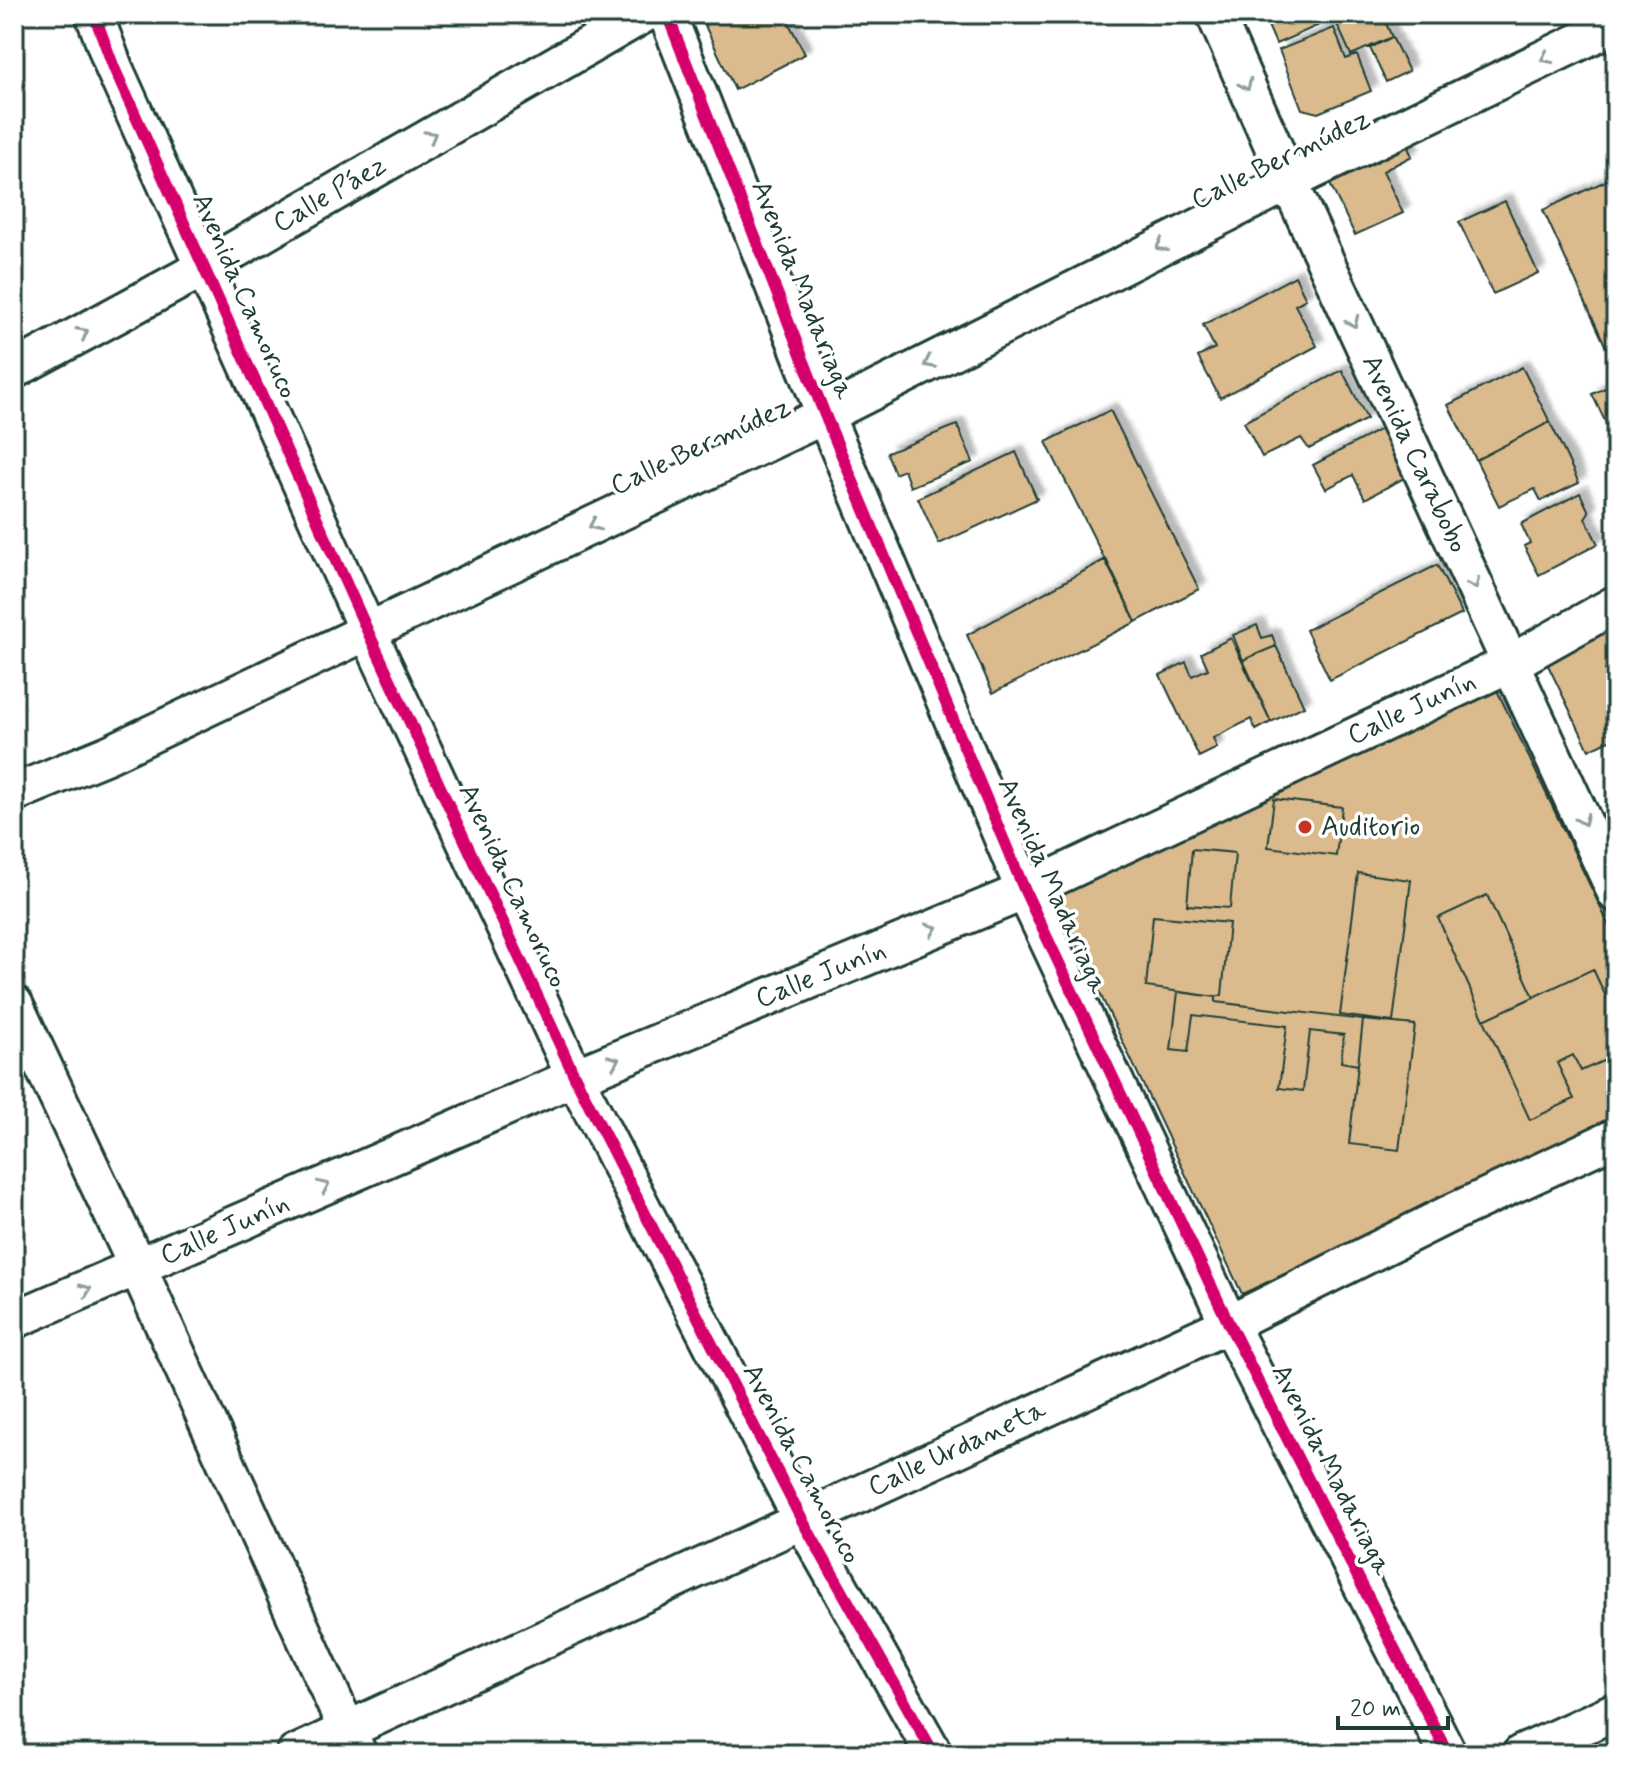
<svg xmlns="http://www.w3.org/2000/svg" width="1630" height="1768" font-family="Mynerve,sans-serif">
  <defs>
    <filter id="shadow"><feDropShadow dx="7" dy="-7" stdDeviation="2" flood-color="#0004"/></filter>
  </defs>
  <rect width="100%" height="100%" fill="#fff"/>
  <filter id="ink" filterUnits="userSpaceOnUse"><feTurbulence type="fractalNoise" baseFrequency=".0125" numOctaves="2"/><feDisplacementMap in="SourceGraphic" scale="16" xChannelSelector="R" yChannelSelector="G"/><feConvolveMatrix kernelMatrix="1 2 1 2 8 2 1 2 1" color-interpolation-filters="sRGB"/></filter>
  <g filter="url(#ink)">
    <path fill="#dbbb8e" stroke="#1f3d34" stroke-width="2" filter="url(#shadow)" d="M784,14L805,54L735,90L700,15Z
      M1263,14H1344L1276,44Z
      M1360,14H1382L1392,37L1351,55L1337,24Z
      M1334,28L1346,59L1357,55L1371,91L1318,113L1302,109L1279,50Z
      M1392,37L1409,71L1386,82L1370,48Z
      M1403,137L1412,156L1383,171L1403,213L1355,235L1325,174Z
      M1616,176V369L1543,210Z
      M1505,201L1538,273L1493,294L1459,222Z
      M1295,276L1306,299L1295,305L1317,346L1220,398L1198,357L1215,348L1203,325Z
      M1522,367L1550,422L1476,460L1448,405Z
      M1342,370L1367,419L1309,449L1301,438L1262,457L1244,422Z
      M1614,384L1616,388V444L1592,394Z
      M1110,410L1199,589L1136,622L1046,442Z
      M1550,422L1579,483L1541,501L1535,489L1499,506L1476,460Z
      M957,425L973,462L910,487L904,470L895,474L887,453Z
      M1381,429L1406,477L1365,499L1353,475L1326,489L1313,465Z
      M1016,452L1037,499L939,544L918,498Z
      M1580,493L1589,512L1585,518L1598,544L1539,575L1524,546L1530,543L1521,524Z
      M1106,559L1136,622L993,693L967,635Z
      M1437,565L1462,614L1330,680L1306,630Z
      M1616,621V643L1607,625Z
      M1257,625L1262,638L1272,635L1276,646L1243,660L1233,635Z
      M1607,625L1616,643V666L1605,671L1616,690V737L1589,750L1544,657Z
      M1231,638L1271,722L1256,730L1251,719L1213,738L1217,748L1199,757L1160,675L1186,662L1192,676L1208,669L1201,653Z
      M1276,646L1304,706L1271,722L1243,660Z
      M1495,686L1616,940V1119L1242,1294L1051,890Z
      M1274,799L1342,807L1336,856L1268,847Z
      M1192,849L1235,853L1230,908L1187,905Z
      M1358,873L1411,880L1393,1022L1340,1015Z
      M1487,895L1534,997L1484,1020L1438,918Z
      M1153,916L1229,923L1222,995L1216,997L1146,987Z
      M1593,969L1616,1018V1055L1581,1071L1573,1055L1557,1063L1574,1099L1530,1120L1484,1020Z
      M1178,992L1216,997V1002L1363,1020L1358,1065L1341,1062L1344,1035L1310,1031L1303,1091L1279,1088L1287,1026L1193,1015L1188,1052L1171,1050Z
      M1363,1020L1415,1025L1399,1150L1349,1144Z"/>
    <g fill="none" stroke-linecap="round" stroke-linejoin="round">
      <g stroke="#1f3d34" stroke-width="42">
        <path id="minor" d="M94,14L114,68L368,632L575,1077L802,1520L934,1754
          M667,14L825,415L1025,891L1229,1324L1448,1754
          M1215,14L1289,182L1616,893
          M14,370L205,267L644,14
          M14,793L109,754L825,415L1289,182L1616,24
          M14,1004L138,1268L358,1754
          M14,1320L575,1077L1025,891L1511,663L1616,604
          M295,1754L1229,1324L1447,1215L1616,1137
          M1521,1754L1616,1711"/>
      </g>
      <use href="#minor" stroke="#fff" stroke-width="36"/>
      <g stroke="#fff" stroke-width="17">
        <path id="cycleway" d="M94,14L114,68L368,632L575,1077L802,1520L934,1754
          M667,14L825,415L1025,891L1229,1324L1448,1754"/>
      </g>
      <use href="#cycleway" stroke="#d6006c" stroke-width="12"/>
    </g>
    <defs><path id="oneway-chevron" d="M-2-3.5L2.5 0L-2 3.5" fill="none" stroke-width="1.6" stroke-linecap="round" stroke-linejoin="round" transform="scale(2)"/></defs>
    <g stroke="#8f9e9a">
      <use href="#oneway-chevron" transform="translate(1546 58) rotate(154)"/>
      <use href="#oneway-chevron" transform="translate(1246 85) rotate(66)"/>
      <use href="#oneway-chevron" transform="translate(431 136) rotate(-30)"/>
      <use href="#oneway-chevron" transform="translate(1161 246) rotate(153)"/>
      <use href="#oneway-chevron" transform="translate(1353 322) rotate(65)"/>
      <use href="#oneway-chevron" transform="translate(83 333) rotate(-28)"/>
      <use href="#oneway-chevron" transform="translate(929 363) rotate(153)"/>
      <use href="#oneway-chevron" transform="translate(594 525) rotate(155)"/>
      <use href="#oneway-chevron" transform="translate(1474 584) rotate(65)"/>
      <use href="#oneway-chevron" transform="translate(1583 820) rotate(66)"/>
      <use href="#oneway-chevron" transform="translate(932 929) rotate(-22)"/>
      <use href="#oneway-chevron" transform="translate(614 1061) rotate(-22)"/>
      <use href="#oneway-chevron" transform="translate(324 1186) rotate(-24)"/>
      <use href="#oneway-chevron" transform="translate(86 1290) rotate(-23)"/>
    </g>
  </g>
  <circle fill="#c8321e" stroke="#fff" stroke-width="3" cx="1305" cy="827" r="8"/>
  <g text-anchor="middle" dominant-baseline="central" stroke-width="7" stroke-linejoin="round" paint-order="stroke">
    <g font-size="28" fill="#1f3d34" stroke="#fff">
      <text transform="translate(1281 160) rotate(-26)">Calle Bermúdez</text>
      <text transform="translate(330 195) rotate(-30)">Calle Páez</text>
      <text transform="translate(802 290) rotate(68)">Avenida Madariaga</text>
      <text transform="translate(244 296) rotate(66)">Avenida Camoruco</text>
      <text transform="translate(701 447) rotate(-25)">Calle Bermúdez</text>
      <text transform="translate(1414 454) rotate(65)">Avenida Carabobo</text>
      <text transform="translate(1412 709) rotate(-25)">Calle Junín</text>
      <text transform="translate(512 886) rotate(65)">Avenida Camoruco</text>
      <text transform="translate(1052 886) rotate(66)">Avenida Madariaga</text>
      <text transform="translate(821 975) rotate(-22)">Calle Junín</text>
      <text transform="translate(225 1230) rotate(-24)">Calle Junín</text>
      <text transform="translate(957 1449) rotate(-25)">Calle Urdaneta</text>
      <text transform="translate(801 1464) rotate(62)">Avenida Camoruco</text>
      <text transform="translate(1331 1470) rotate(63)">Avenida Madariaga</text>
    </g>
    <g font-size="28" fill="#1f3d34" stroke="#fff" text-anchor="start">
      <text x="1321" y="827">Auditorio</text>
    </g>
  </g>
  <rect width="1630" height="1768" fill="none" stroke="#fff" stroke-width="48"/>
  <rect x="24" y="24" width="1582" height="1720" fill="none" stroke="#1f3d34" stroke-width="3" filter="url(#ink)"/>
  <path d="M1338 1716v12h110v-12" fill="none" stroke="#1f3d34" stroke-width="4"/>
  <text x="1350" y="1716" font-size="24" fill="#1f3d34" stroke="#ffffff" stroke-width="6" paint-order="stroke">20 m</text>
</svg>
